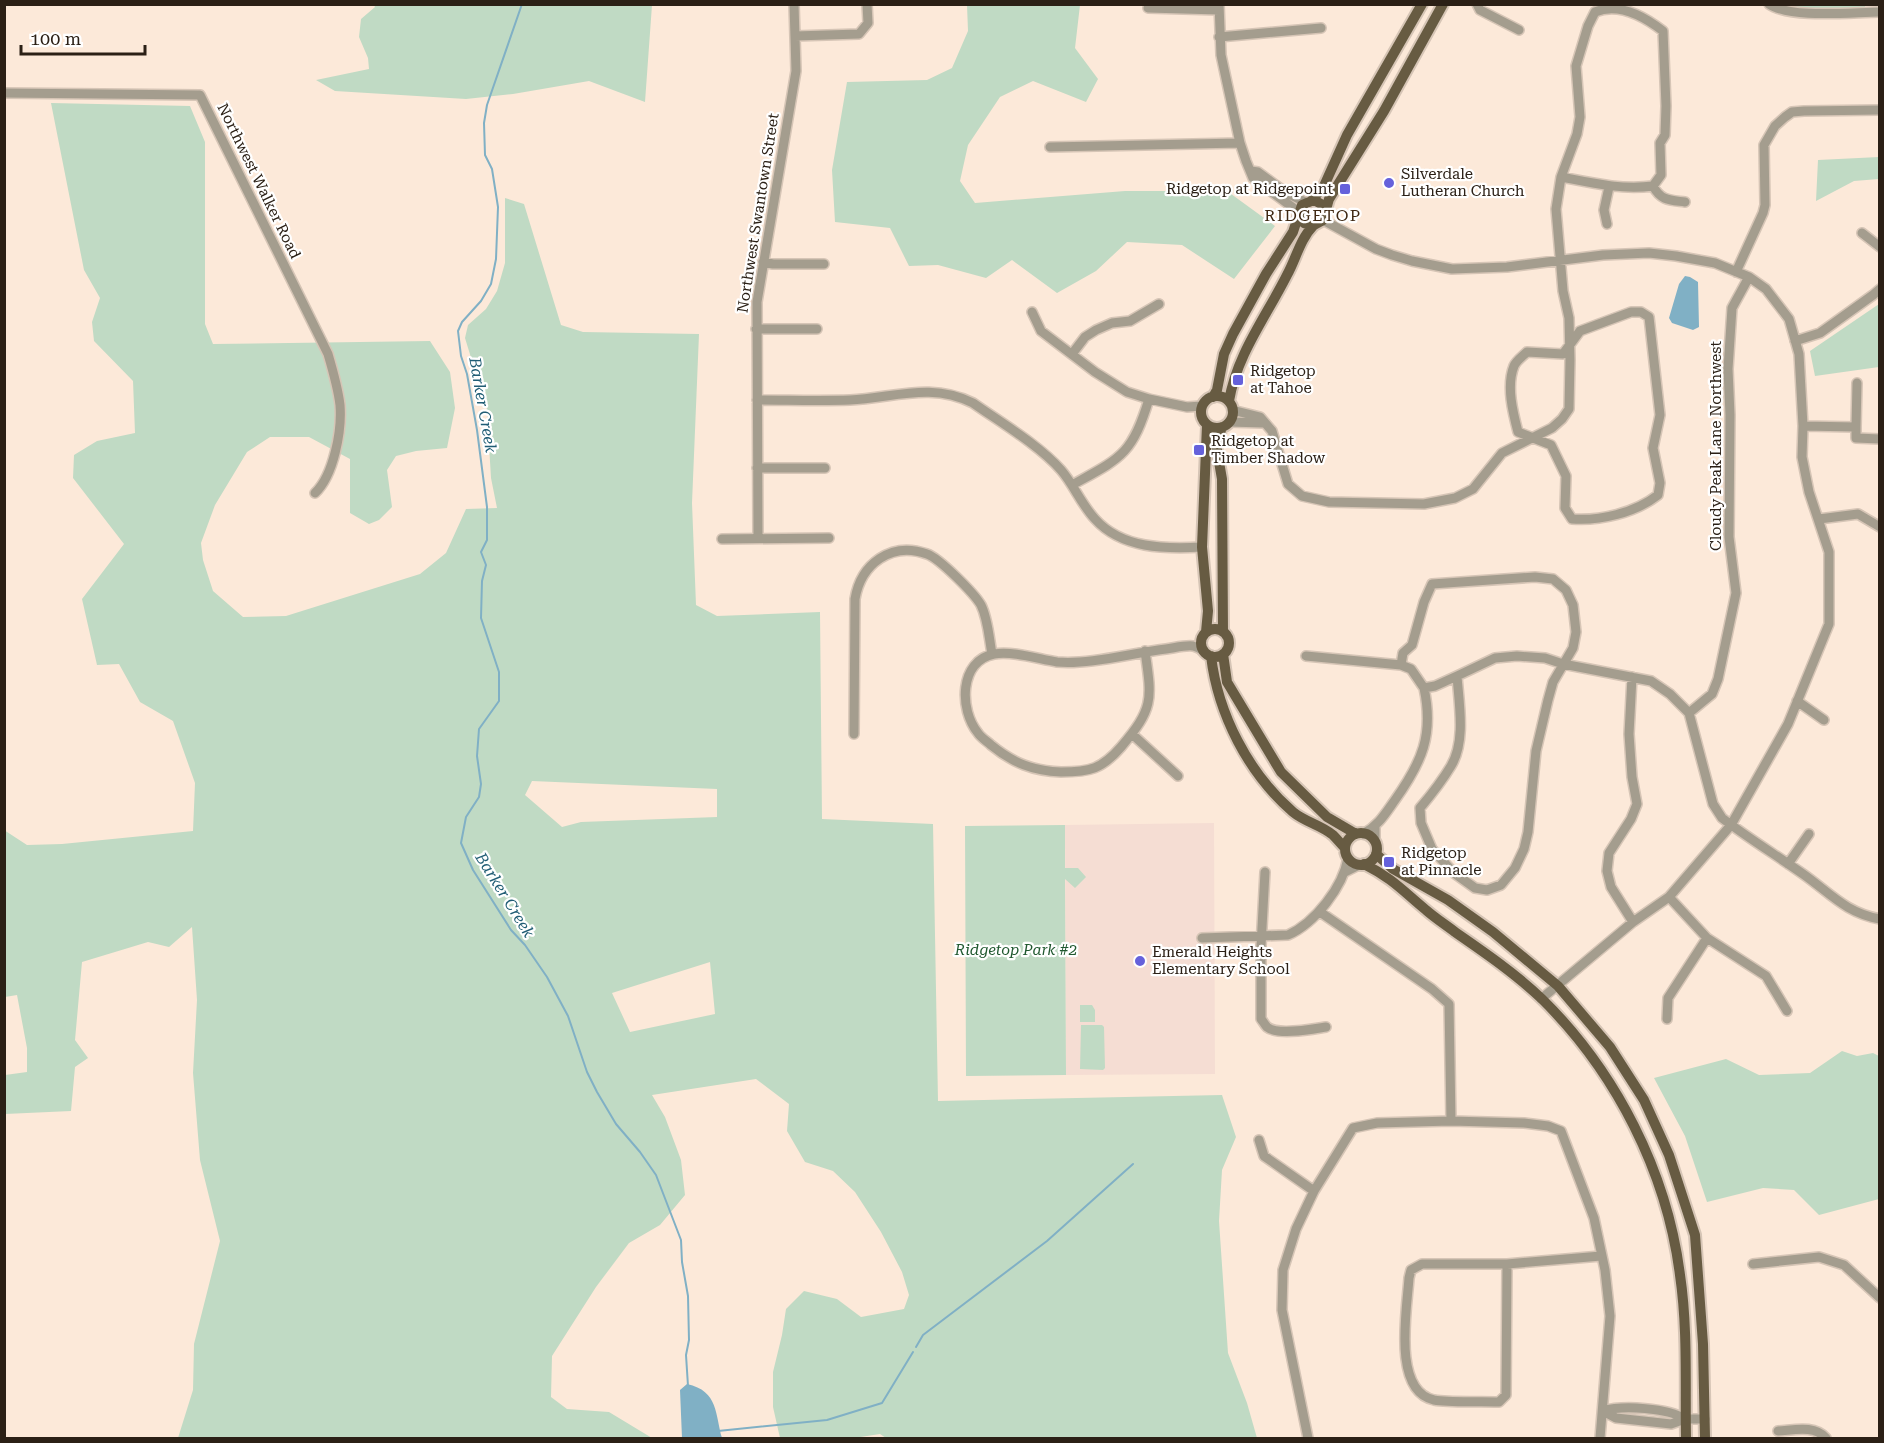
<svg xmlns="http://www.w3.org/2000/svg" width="1884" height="1443" font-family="'Roboto Serif',serif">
  <rect width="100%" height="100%" fill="#fce9d9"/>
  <path fill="#f5ddd3" d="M1214,823L1215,1074L1066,1075L1065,825Z"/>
  <path fill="#c0dac4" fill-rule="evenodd" d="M374,5H652L645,102L589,81L513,94L466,99L335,91L316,80L369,69L368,58L359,37L361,19L375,7Z
    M1080,5L1075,48L1098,79L1086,102L1033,81L1000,97L968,145L960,181L975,203L1125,191H1227L1275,226L1234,279L1182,245L1127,242L1096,271L1057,293L1012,260L986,278L938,265L909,266L890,228L835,222L832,170L847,82L927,80L952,68L968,31L967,5Z
    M1769,5H1865V12L1798,13Z
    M51,103L190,106L205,142V324L213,344L430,341L450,372L455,408L447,448L416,451L396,456L387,470L392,507L379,520L369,524L350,513V459L309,437H270L247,452L215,505L201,543L203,560L213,591L243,617L286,616L420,574L446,553L466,509L497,508L491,478L486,394L476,374L465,338L468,325L486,309L497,291L505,263V198L524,204L561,325L583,332L699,334L692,503L696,605L717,616L820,612L822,819L933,824L938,1101L1222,1095L1236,1137L1222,1170L1219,1221L1228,1353L1247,1403L1257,1438H886L880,1434L854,1438H780L773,1407V1372L782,1335L786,1309L804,1291L837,1299L861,1317L904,1309L909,1295L902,1272L881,1232L855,1192L833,1171L805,1162L787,1131L789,1104L756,1079L652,1095L665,1117L681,1160L685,1195L660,1225L629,1243L596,1287L552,1356L551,1397L567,1409L609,1412L652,1438H178L193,1390L194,1344L220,1241L200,1160L193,1073L197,1000L192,927L169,947L148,942L82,962L75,1040L88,1058L75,1067L71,1111L5,1114V1075L27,1072V1048L17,995L5,997L4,830L27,845L62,844L193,831L195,783L173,721L140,702L119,664L97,665L82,599L124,544L73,478L74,455L97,441L135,433L133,381L94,341L92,322L100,298L84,270ZM532,781L717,789V817L581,822L562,827L525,795ZM710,962L715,1014L630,1032L612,993Z
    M1879,157V179L1854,181L1816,201L1818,160Z
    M1879,304V367L1815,376L1810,351Z
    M1065,825V868H1078L1086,877L1075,888L1065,879L1066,1075L966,1076L965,826Z
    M1080,1005H1092L1095,1010V1022H1080Z
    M1081,1025H1102L1104,1027L1105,1068L1103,1070L1080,1069Z
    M1842,1051L1857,1056L1873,1053L1879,1056V1199L1819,1215L1794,1190L1763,1188L1707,1202L1685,1136L1654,1078L1726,1059L1759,1075L1810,1073Z"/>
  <path fill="#80b0c5" d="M1685,276L1690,277L1698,282L1699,327L1693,330L1672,323L1669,318L1679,284Z
    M687,1384C719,1391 715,1415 722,1438H682L680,1390Z"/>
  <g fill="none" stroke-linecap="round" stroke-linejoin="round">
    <path stroke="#80b0c5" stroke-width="2" d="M522,4L487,105L484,123L485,155L492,169L498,207L496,259L491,284L481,301L462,322L458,331L461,356L467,374L477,430L487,507V540L481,552L486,565L482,581L481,618L499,672V701L479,729L477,756L481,784L479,797L466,817L461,843L473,870L511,930L525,945L547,977L568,1016L587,1072L597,1092L616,1124L640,1152L656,1175L681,1240L682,1262L688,1296L689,1340L686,1355L688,1386
      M916,1347L923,1335L1047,1241L1133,1164
      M718,1431L827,1420L882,1403L913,1352"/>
    <g stroke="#d6c5b6" stroke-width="12">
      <path id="minor" d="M1219,4L1221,55L1240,143L1246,161L1253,178L1299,212
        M1477,4L1480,10L1519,30
        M1769,4C1790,19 1853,12 1880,12
        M1148,8L1219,10
        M795,36L859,34L868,23L867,4
        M1219,37L1321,28
        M4,93L200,95L328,354C333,371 338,388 340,405C342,430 334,475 315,493
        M1050,147L1240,143
        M1251,171L1258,172L1285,192L1305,202
        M1561,177C1592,183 1621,190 1653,186L1661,175L1660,143L1665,135L1666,106L1663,31C1645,17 1619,2 1595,12
        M1653,186C1661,201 1670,200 1685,202
        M1323,220L1376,249L1392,255L1412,261L1452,269L1507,267L1603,255L1649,253L1676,256L1715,263L1749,277L1766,289L1789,319L1799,354L1803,426L1802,457L1809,492L1829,552V624L1788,724L1731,825L1669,897L1633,922L1541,999
        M1607,224L1604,210L1609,187
        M1862,233L1880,247
        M763,262L773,264H824
        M1736,272L1763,213L1765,205L1764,145L1775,126L1785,117L1792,112L1804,111L1880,110
        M1032,312L1041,331L1095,372L1127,392L1149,399L1187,407L1202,406
        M1631,312H1641L1649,317L1660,415L1653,448L1660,483L1658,495C1635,513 1600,521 1572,519L1565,508L1566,476L1551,445L1518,432C1513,413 1506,386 1514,366C1516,361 1523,356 1527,352L1563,354L1580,331Z
        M756,329H817
        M1795,341L1820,333L1873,295L1880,289
        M1072,354L1085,337L1096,330L1112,323L1130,321L1159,304
        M757,400C788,400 819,401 850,400C894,398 930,382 973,403C1000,422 1039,445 1061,470C1074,485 1081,504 1095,519C1122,549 1165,549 1202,547
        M1232,410L1260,417L1272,431L1288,484L1302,496L1329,502L1424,504L1455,498L1473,489L1502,453L1552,428L1562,419L1569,409L1570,360L1569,318L1563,291L1556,209L1561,177L1577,134L1580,117L1576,66L1588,26L1595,12
        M1229,422L1263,423
        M1803,426L1856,427V438L1880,439
        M1856,427L1857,383
        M757,468H825
        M1072,485C1121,458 1132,455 1149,399
        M1819,519L1858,514L1880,527
        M758,538L757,302L796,71L794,4
        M722,539L829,538
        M1145,651C1152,700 1154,708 1121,747C1102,769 1090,772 1061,772C1033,771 1013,763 991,745C987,741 981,738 978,733C959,710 959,661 994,654C1014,651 1038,659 1057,662C1089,665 1133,653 1166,649C1174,648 1185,645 1193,646C1197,647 1202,650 1205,652
        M1306,656L1401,665L1411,669L1424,688L1435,686L1457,676L1495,658L1517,656L1545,658L1563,664L1651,681L1670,694L1689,713L1713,804L1722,818C1748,838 1776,855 1803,874C1830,893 1846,913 1880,919
        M1401,665L1403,653L1412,645L1424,602L1432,584L1535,577L1553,579L1566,590L1573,605L1576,632L1573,648L1553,682L1548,700L1536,751L1528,832L1524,849L1515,868L1501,885L1487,890L1475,888L1454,873L1432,849L1421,823L1420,808C1431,795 1442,781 1451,766C1466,741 1459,704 1457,676
        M1632,677L1629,734L1632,777L1637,804L1631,819L1609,853L1607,871L1611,887L1633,922
        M1797,701L1824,720
        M1689,713L1712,694L1718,679L1736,593L1729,537L1730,415L1728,369L1732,308L1749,277
        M854,734L855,599C861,564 891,541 927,554C939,558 974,593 981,605C988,619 989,638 992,654
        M1132,734L1178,776
        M1363,834C1379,825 1385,814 1395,800C1422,762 1434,735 1424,688
        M1375,842V827
        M1788,864L1809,834
        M1265,872L1261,946V1019C1263,1021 1264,1024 1267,1027C1278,1036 1313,1029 1326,1027
        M1345,872L1359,865
        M1669,897L1707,938L1766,976L1787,1011
        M1320,912L1432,989L1449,1004L1451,1121
        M1202,938L1288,935C1315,923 1343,887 1348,858
        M1667,1019L1668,998L1707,938
        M1259,1140L1264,1156L1314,1191
        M1507,1264L1506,1395L1499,1402C1480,1401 1451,1403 1434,1400C1392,1391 1407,1309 1409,1278L1411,1270L1422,1264H1507L1601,1256
        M1753,1264L1819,1257L1844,1265L1880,1298
        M1603,1411L1616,1418L1671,1424L1685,1419H1705
        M1603,1411C1623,1405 1668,1408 1685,1419
        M1778,1431C1795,1430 1814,1425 1826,1438
        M1308,1438L1282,1310L1283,1270L1296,1229L1314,1191L1353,1128L1377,1123L1451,1121L1524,1123L1548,1126L1561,1131L1594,1218L1605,1270L1610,1316L1600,1438"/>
    </g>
    <g stroke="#d6c5b6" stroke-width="14">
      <path id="major" d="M1312,200L1324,186L1347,135L1422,4
        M1300,216L1304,223L1312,226L1323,220L1329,199L1384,111L1443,4
        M1201 412a16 16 0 1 1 32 0a16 16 0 1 1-32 0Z
        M1213,397L1217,390L1224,354L1233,334L1266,274L1293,232L1302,205L1314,200L1321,204L1324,209
        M1229,401C1237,354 1266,317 1287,275C1296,259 1300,239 1313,226
        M1222,427L1216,445L1222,479L1223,632
        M1201 643a14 14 0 1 1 28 0a14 14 0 1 1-28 0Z
        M1206,632L1208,611L1202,547L1207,425
        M1223,654L1227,682L1281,772L1327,817L1356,834
        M1211,656C1218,714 1248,773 1293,812C1305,822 1321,825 1333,835C1337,839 1341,844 1345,848
        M1345 849a16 16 0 1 1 32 0a16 16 0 1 1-32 0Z
        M1376,854L1393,869L1448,900L1493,932L1558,986L1610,1047L1644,1100L1669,1155L1695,1235L1703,1344L1705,1438
        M1364,864C1392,878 1403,891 1426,910C1435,918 1446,925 1455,932C1484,952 1516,974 1542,999C1616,1072 1667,1172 1680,1275C1688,1329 1685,1384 1686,1438"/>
    </g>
    <use href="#minor" stroke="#a49d8e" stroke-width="9"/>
    <use href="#major" stroke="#675b42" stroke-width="10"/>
  </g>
  <g fill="#6561db" stroke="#fff" stroke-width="2">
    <circle cx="1389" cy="183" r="6"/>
    <rect x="1339" y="183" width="12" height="12" rx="3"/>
    <rect x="1232" y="374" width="12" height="12" rx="3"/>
    <rect x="1193" y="444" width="12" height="12" rx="3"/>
    <rect x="1383" y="856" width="12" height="12" rx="3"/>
    <circle cx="1140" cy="961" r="6"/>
  </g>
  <g text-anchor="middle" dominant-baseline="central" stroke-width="4.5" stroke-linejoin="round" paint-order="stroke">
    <g font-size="15" fill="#2b2016" stroke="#fff" text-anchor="start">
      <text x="1401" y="174">Silverdale<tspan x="1401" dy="17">Lutheran Church</tspan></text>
      <text x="1333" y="189" text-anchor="end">Ridgetop at Ridgepoint</text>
      <text x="1250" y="371">Ridgetop<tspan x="1250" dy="17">at Tahoe</tspan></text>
      <text x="1211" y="441">Ridgetop at<tspan x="1211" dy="17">Timber Shadow</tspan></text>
      <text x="1401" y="853">Ridgetop<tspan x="1401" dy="17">at Pinnacle</tspan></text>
      <text x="1152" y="952">Emerald Heights<tspan x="1152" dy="17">Elementary School</tspan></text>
    </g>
    <g font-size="15" fill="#2b2016" stroke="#fff">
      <text transform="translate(259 181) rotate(64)">Northwest Walker Road</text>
      <text transform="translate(758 213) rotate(-81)">Northwest Swantown Street</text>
      <text transform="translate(1716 446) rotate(-90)">Cloudy Peak Lane Northwest</text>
    </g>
    <g font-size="15" font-style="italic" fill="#215930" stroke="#fff">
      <text x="1016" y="950">Ridgetop Park #2</text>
    </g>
    <g font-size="16" letter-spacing="1.5" fill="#3e2711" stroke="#fff">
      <text x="1313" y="215">RIDGETOP</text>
    </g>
    <g font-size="16" font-style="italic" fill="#215d75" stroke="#fff">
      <text transform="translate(483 405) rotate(80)">Barker Creek</text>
      <text transform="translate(505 895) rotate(58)">Barker Creek</text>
    </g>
  </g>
  <rect width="1884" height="1443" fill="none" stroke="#2b2016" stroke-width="12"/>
  <path d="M21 45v9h124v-9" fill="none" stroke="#2b2016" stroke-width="3"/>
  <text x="30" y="45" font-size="18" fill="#2b2016" stroke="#ffffff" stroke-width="4.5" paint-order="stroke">100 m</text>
</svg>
